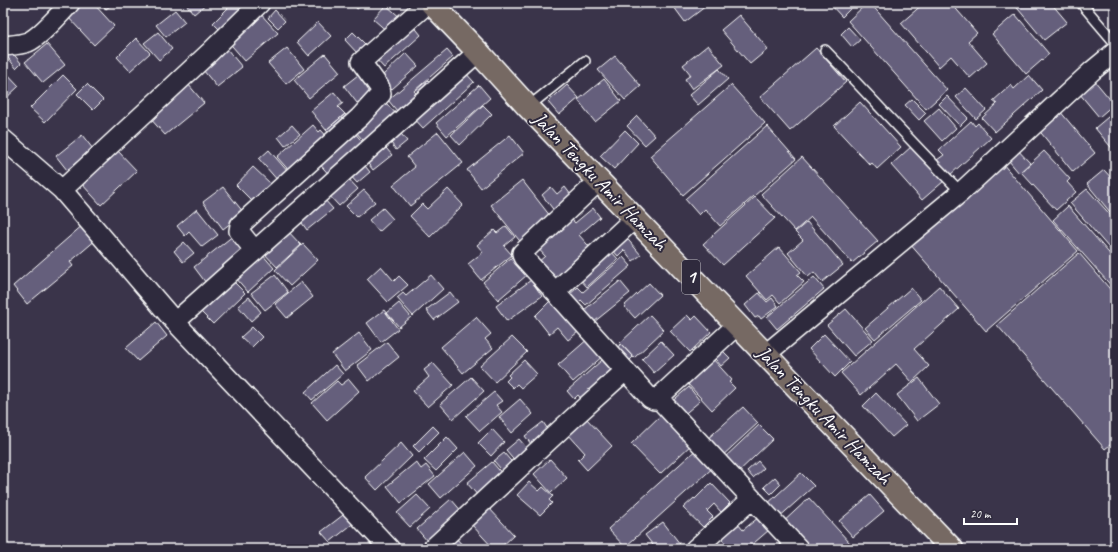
<svg xmlns="http://www.w3.org/2000/svg" width="1118" height="552" font-family="Caveat,sans-serif">
  <rect width="100%" height="100%" fill="#3a344a"/>
  <filter id="ink" filterUnits="userSpaceOnUse"><feTurbulence type="fractalNoise" baseFrequency=".025" numOctaves="2"/><feDisplacementMap in="SourceGraphic" scale="8" xChannelSelector="R" yChannelSelector="G"/><feConvolveMatrix kernelMatrix="1 2 1 2 8 2 1 2 1" color-interpolation-filters="sRGB"/></filter>
  <g filter="url(#ink)">
    <path fill="#655e7c" stroke="#fff" d="M82,3H93L114,26L94,45L67,16Z
      M101,3H114L106,9Z
      M185,3H207L194,14Z
      M233,3H238L246,11L224,34L213,23Z
      M352,3H365L357,9Z
      M671,3H710L685,22Z
      M829,3H856L842,17Z
      M867,3H870L947,90L926,109L848,21Z
      M924,3H951L977,33L968,41L987,63L970,78L951,56L939,67L901,23Z
      M1013,3H1051L1067,22L1044,40Z
      M386,5L402,19L389,33L373,19Z
      M175,10L185,22L166,37L156,25Z
      M275,10L285,21L278,28L268,18Z
      M258,11L278,33L245,61L226,39Z
      M1015,14L1049,54L1026,74L992,34Z
      M739,15L768,49L750,64L721,30Z
      M318,22L331,36L309,56L297,42Z
      M413,25L421,35L384,68L375,58Z
      M848,27L860,40L852,47L841,34Z
      M158,32L172,49L159,60L144,43Z
      M353,32L366,45L358,54L345,40Z
      M136,38L150,53L130,71L117,57Z
      M47,44L65,65L43,83L25,62Z
      M708,45L724,65L692,89L685,79L691,75L683,65Z
      M287,48L304,69L286,84L268,63Z
      M816,48L846,82L790,131L760,97Z
      M227,49L242,67L217,87L203,70Z
      M447,50L453,57L414,91L422,100L402,117L388,100Z
      M11,51L21,63L16,68L6,55Z
      M406,53L418,66L392,89L381,77Z
      M325,54L340,72L309,98L294,80Z
      M615,56L641,86L625,100L598,70Z
      M3,69L19,86L3,101Z
      M719,69L728,79L698,105L689,95Z
      M463,70L474,82L423,128L412,116Z
      M63,75L77,89L45,122L30,108Z
      M358,75L371,92L357,103L344,86Z
      M1029,75L1042,90L995,132L982,118L997,104L993,101L1011,85L1014,89Z
      M604,79L621,101L595,122L578,100Z
      M428,80L435,88L423,98L416,90Z
      M1094,80L1114,104L1099,117L1079,93Z
      M87,84L103,100L93,110L77,94Z
      M188,84L204,103L165,135L149,117Z
      M479,85L490,98L447,136L436,123Z
      M567,85L579,98L559,115L548,102Z
      M731,85L765,123L683,195L650,156Z
      M966,88L986,110L976,119L956,97Z
      M334,92L343,103L338,107L345,114L326,130L311,111Z
      M947,96L968,118L960,126L939,104Z
      M912,99L926,113L919,120L905,105Z
      M860,102L901,147L877,169L872,163L870,165L834,126Z
      M386,103L401,119L370,148L355,131Z
      M483,105L492,114L460,145L451,135Z
      M939,108L956,128L942,141L924,121Z
      M1059,110L1095,153L1073,172L1037,128Z
      M1114,112L1115,113V152L1095,128Z
      M345,114L351,122L333,138L326,130Z
      M637,116L655,136L645,145L627,126Z
      M971,121L975,126L978,123L991,138L950,175L937,160L944,155L939,150Z
      M292,125L300,134L285,146L278,137Z
      M313,125L319,132L321,130L330,140L292,174L277,157Z
      M767,126L796,159L720,226L705,209L699,215L685,199Z
      M397,129L407,141L396,150L387,137Z
      M625,130L638,143L614,169L600,156Z
      M353,131L367,147L331,177L317,161Z
      M438,132L463,163L410,206L393,185L415,167L407,157Z
      M82,135L93,149L67,170L56,156Z
      M510,135L524,153L481,188L467,170Z
      M381,142L392,155L373,170L362,156Z
      M912,146L944,181L922,200L891,165Z
      M1014,146L1030,163L1019,173L1004,155Z
      M117,150L137,171L101,205L81,183Z
      M269,150L289,173L279,182L259,159Z
      M1044,151L1070,179L1067,182L1076,192L1056,210L1021,172Z
      M802,157L878,241L852,263L811,217L795,231L761,194Z
      M361,161L370,172L357,183L348,173Z
      M1002,163L1078,251L986,331L909,243Z
      M253,167L271,184L253,202L236,185Z
      M1104,170L1115,182V218L1087,184Z
      M345,175L358,189L339,206L326,192Z
      M522,180L554,221L523,245L491,205Z
      M223,187L244,213L223,229L203,202Z
      M551,187L557,194L565,187L574,199L556,213L542,195Z
      M448,189L463,205L430,237L410,216L422,204L427,209Z
      M1087,189L1115,220V255L1070,203Z
      M364,190L375,202L357,217L346,206Z
      M755,197L775,218L723,265L703,244Z
      M324,199L333,209L307,230L299,219Z
      M1068,206L1115,260V288L1114,289L1053,220Z
      M383,208L393,219L379,232L369,220Z
      M593,208L600,217L579,235L594,252L555,286L536,264L545,256L535,245L567,214L575,223Z
      M197,209L218,235L202,247L189,232L185,236L177,226Z
      M807,222L843,265L822,282L814,272L808,277L788,253L803,240L795,232Z
      M84,224L97,239L70,262L73,266L27,304L13,286Z
      M506,226L515,237L504,246L512,255L481,280L468,264L483,252L477,245L494,230L497,233Z
      M286,229L301,245L277,267L262,251Z
      M234,235L247,250L206,283L194,267Z
      M624,235L641,255L633,261L624,250L618,256L610,247Z
      M184,242L194,253L183,262L174,251Z
      M303,244L318,260L290,286L275,270Z
      M779,247L801,272L797,275L804,282L780,303L773,295L767,300L746,276Z
      M610,250L618,259L587,287L579,278Z
      M261,253L274,268L248,292L235,277Z
      M1079,253L1115,295V441L1105,449L997,325Z
      M512,257L527,275L498,300L483,282Z
      M623,257L631,266L586,305L581,300L576,305L568,296L578,287L583,292Z
      M381,266L394,281L399,276L408,285L388,302L367,279Z
      M275,275L288,292L265,310L251,293Z
      M431,275L443,289L413,316L397,298L403,293L406,296Z
      M814,277L824,289L777,329L767,317Z
      M232,280L245,293L213,324L199,310Z
      M531,280L542,296L507,321L496,306Z
      M620,281L630,293L594,322L584,310Z
      M301,282L313,297L287,318L275,304Z
      M649,283L660,295L635,318L624,306Z
      M939,286L959,309L914,349L929,366L912,382L896,364L861,395L841,373Z
      M911,288L921,300L875,339L865,328Z
      M450,292L458,302L434,320L426,310Z
      M759,293L767,302L772,298L778,306L761,319L759,316L755,318L745,305Z
      M249,297L261,312L251,321L238,306Z
      M552,299L583,328L568,340L557,327L549,334L535,316Z
      M399,303L411,317L399,327L387,313Z
      M846,309L873,340L854,356L827,325Z
      M384,310L398,329L381,342L367,323Z
      M650,315L664,330L634,358L620,343Z
      M687,315L692,320L696,316L711,332L690,352L670,331Z
      M476,317L491,334L485,339L493,348L463,373L441,347Z
      M156,322L167,336L138,361L126,348Z
      M252,327L262,337L252,347L241,337Z
      M359,333L372,350L345,371L332,354Z
      M824,334L850,362L835,377L809,349Z
      M512,337L527,352L495,382L480,366Z
      M589,338L604,355L573,382L558,365Z
      M661,341L674,355L654,373L642,359Z
      M387,342L399,357L369,381L357,365Z
      M621,344L633,357L625,365L613,351Z
      M719,347L730,358L721,366L711,354Z
      M712,358L732,380L729,382L735,388L712,410L686,382Z
      M524,360L537,374L521,388L517,384L513,388L506,381L510,377L508,375Z
      M602,360L614,374L583,401L578,395L574,399L567,391Z
      M433,363L453,385L428,407L413,391L429,377L424,370Z
      M335,365L343,374L312,400L305,392Z
      M471,377L484,391L453,419L440,404Z
      M919,378L939,404L917,421L897,395Z
      M349,379L359,391L327,420L312,403L337,381L341,385Z
      M689,387L700,401L681,417L670,403Z
      M494,392L502,401L496,405L502,412L480,431L466,416Z
      M876,393L906,425L892,437L863,406Z
      M520,399L533,414L512,433L499,417Z
      M743,407L758,423L720,458L705,441Z
      M663,413L693,443L660,474L631,444Z
      M586,418L612,446L587,470L578,460L585,453L568,434Z
      M543,422L551,434L534,448L525,436Z
      M759,425L773,439L735,475L722,460Z
      M433,426L439,432L419,452L413,446Z
      M492,429L504,442L491,456L478,443Z
      M447,437L458,449L436,471L424,460Z
      M519,439L531,453L518,464L506,450Z
      M401,443L412,456L377,490L365,477Z
      M699,447L716,465L625,547L608,529Z
      M465,452L477,466L441,498L429,484Z
      M504,453L516,467L506,475L494,461Z
      M550,459L567,478L551,493L534,474Z
      M758,461L764,468L753,478L747,471Z
      M416,462L421,469L426,465L435,476L401,503L387,486Z
      M492,462L504,476L479,497L467,483Z
      M801,473L814,486L777,519L765,506Z
      M775,477L781,484L771,494L764,487Z
      M529,482L539,491L543,487L553,496L549,500L552,503L540,515L517,495Z
      M711,483L730,503L721,512L714,504L707,511L713,517L703,527L683,508L694,498L695,499Z
      M417,495L430,509L410,527L397,513Z
      M870,495L884,511L853,537L839,521Z
      M809,498L850,543L844,549H801L780,525Z
      M451,499L463,513L428,542L417,529Z
      M489,508L514,535L499,549H494L471,524Z
      M347,512L355,522L330,542L321,532Z
      M759,517L769,530L747,549H728L724,544L725,543L721,538L738,524L743,530Z
      M663,522L680,544L674,549H656L645,535Z
      M455,537L466,549H447L448,548L446,546Z"/>
    <g fill="none" stroke-linecap="round" stroke-linejoin="round">
      <g stroke="#fff" stroke-width="12">
        <path id="lane" d="M1081,3L1115,43
          M825,50C871,97 915,146 961,192
          M528,107L585,61"/>
      </g>
      <g stroke="#fff" stroke-width="22">
        <path id="street" d="M3,46C12,45 20,45 28,42C40,37 61,13 70,3
          M3,139L62,190L175,322L390,549
          M62,190L209,53L260,3
          M635,218L555,292L650,398L654,400L658,398L737,325
          M255,251L239,231L240,225L360,117L381,94L380,88L361,62L428,3
          M555,292L523,257L522,253L599,181
          M175,322L478,52
          M766,354L961,192L1092,71L1115,52
          M658,398L799,549
          M432,549L572,419L625,371
          M695,549L752,499"/>
      </g>
      <g stroke="#fff" stroke-width="25">
        <path id="highway" d="M431,3L478,52L528,107L952,549"/>
      </g>
      <use href="#lane" stroke="#2f2a3d" stroke-width="9"/>
      <use href="#street" stroke="#2f2a3d" stroke-width="19"/>
      <use href="#highway" stroke="#766964" stroke-width="22"/>
    </g>
  </g>
  <g text-anchor="middle" dominant-baseline="central" stroke-width="4" stroke-linejoin="round" paint-order="stroke">
    <rect fill="#2f2a3d" stroke="#c1bfc5" stroke-width="1" x="682" y="260" width="18" height="34" rx="3"/>
    <g font-size="19" font-weight="bold" fill="#fff">
      <text x="691" y="277">1</text>
    </g>
    <g font-size="20" fill="#fff" stroke="#2f2a3d">
      <text transform="translate(600 181) rotate(46)">Jalan Tengku Amir Hamzah</text>
      <text transform="translate(824 415) rotate(46)">Jalan Tengku Amir Hamzah</text>
    </g>
  </g>
  <rect width="1118" height="552" fill="none" stroke="#2f2a3d" stroke-width="16"/>
  <rect x="8" y="8" width="1102" height="536" fill="none" stroke="#fff" stroke-width="1.5" filter="url(#ink)"/>
  <path d="M964 518v6h53v-6" fill="none" stroke="#ffffff" stroke-width="2"/>
  <text x="970" y="518" font-size="12" fill="#ffffff" stroke="#2f2a3d" stroke-width="3" paint-order="stroke">20 m</text>
</svg>
